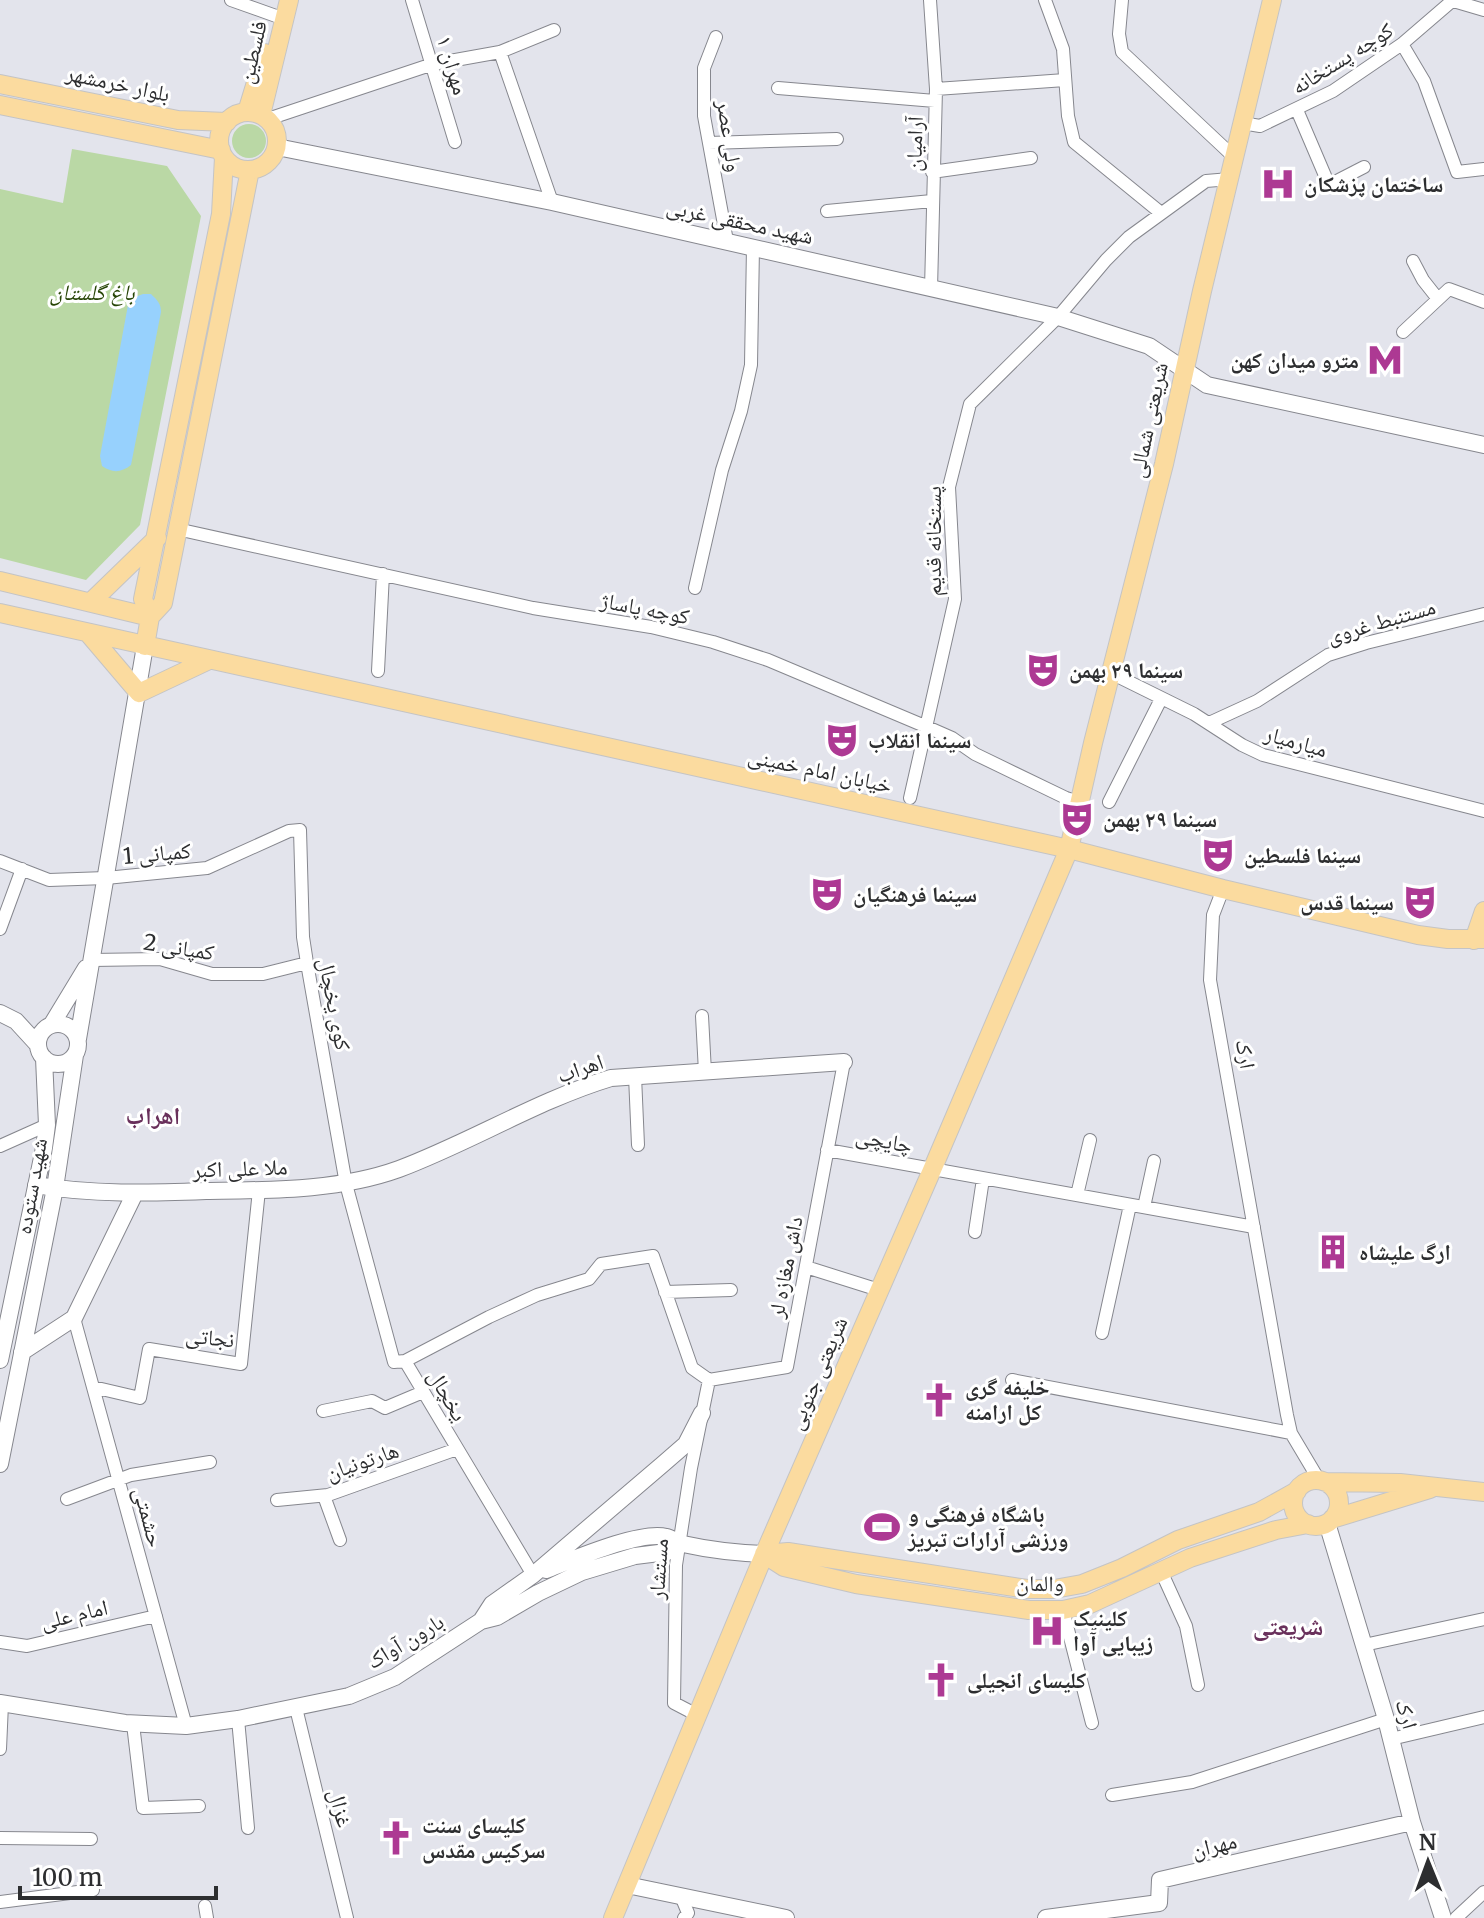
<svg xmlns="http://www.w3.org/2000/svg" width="1484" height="1918" font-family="Merriweather,'Noto Naskh Arabic',serif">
  <rect width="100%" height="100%" fill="#e3e4ec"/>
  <path fill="#bad8a5" d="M232 141a17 17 0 1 1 34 0a17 17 0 1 1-34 0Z
    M72,149L167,166L201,216L140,525L86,580L0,558V189L63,203Z"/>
  <path fill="#97d1fd" d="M143,294H151C157,300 161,303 161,312L131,465C121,473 112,473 102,466L100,456L128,305L135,297Z"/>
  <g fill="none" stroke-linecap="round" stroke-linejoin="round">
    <g stroke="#86878e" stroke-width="14">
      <path id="street" d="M231,0L276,16
        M412,0L455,142
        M930,0L936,89L931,289
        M1045,0L1063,49L1068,116L1074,142L1161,213
        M1122,0L1119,34L1122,52L1234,157
        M1450,0L1484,10
        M716,37L704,68V116L727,241
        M1402,44L1424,81L1457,172L1484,169
        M500,52L552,202
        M778,88L935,101
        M936,89L1065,80
        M1297,110L1329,185L1364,167
        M268,119L433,64L500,52L554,30
        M1242,123L1260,126L1333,91L1402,44L1452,1
        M709,143L837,139
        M932,172L1031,158
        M827,211L932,201
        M1413,261L1423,280L1438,299
        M1403,332L1449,289L1484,302
        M177,529L533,608L651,627L713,642L768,660L927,727L952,738L975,754L1066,798L1079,802
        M695,588L722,470L741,411L751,365L753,247
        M378,671L383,574
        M1111,673L1194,714L1242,745L1263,755L1484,811
        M1209,723L1257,701L1328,655L1366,643L1484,614
        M910,798L955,599L949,487L970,404L1058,317L1106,260L1129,237L1206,181L1230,179
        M1109,802L1161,699
        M0,861L49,880L106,878L207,868L289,831L300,830L303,937L307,963L346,1184L394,1362L405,1361L533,1575
        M1223,889L1213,915L1210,980L1287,1415L1291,1433L1319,1480
        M0,929L22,869
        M91,960L160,959L212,974H263L307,963
        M702,1016L705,1072
        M635,1076L638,1145
        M0,1146L47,1125
        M827,1150L1254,1227
        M1077,1195L1090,1140
        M1144,1207L1154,1161
        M975,1232L983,1179
        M806,1267L879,1290
        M665,1292L731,1290
        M74,1318L186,1726
        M1102,1333L1130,1205
        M405,1361L489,1317L537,1295L589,1279L601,1264L653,1256L692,1368L709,1380
        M1012,1380L1291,1433
        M93,1387L140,1398L149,1349L241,1364L259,1190
        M323,1411L372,1401L385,1408L423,1392
        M324,1496L340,1540
        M67,1499L131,1475L210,1462
        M277,1500L328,1495L457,1449
        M1161,1571L1186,1626L1198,1685
        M1063,1610L1092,1723
        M0,1642L27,1646L156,1616
        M1364,1645L1484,1619
        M296,1708L347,1918
        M697,1715L674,1703L676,1565L691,1468L709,1380L787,1367L844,1062
        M238,1719L248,1828
        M133,1724L143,1808L199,1806
        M1391,1739L1484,1717
        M0,1749L2,1704
        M1112,1795L1192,1782L1386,1719
        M0,1838L91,1839
        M681,1896L688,1913L684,1918
        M0,1902L93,1890
        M205,1906L207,1918
        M1456,1918L1484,1892"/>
    </g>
    <g stroke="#86878e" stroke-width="18">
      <path id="secondary" d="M277,147L552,202L1058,317L1149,346L1207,385L1484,445
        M0,1013L16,1021L38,1045
        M38 1044a20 20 0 1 1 40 0a20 20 0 1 1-40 0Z
        M52,1024L86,968
        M78,1039L145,646
        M36,1185C92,1195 150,1193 206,1191C270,1190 338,1191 399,1169C471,1142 538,1100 611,1078L844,1062
        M22,1352L74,1318L135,1193
        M0,1360L44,1148L47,1125L44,1058
        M0,1464L55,1188L75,1055
        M1327,1523L1386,1719L1412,1822L1443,1918
        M546,1570C572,1560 641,1530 666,1537C672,1538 677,1543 683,1544C710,1550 738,1553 764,1554
        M481,1621L497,1617L538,1593L582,1572L635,1556L667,1552L679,1543
        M0,1703L125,1723L186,1726L238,1719L349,1696L395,1677L481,1621L492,1604L533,1575L663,1464L686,1444L702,1413
        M627,1885L786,1918
        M1046,1918L1159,1903L1160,1880L1412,1822"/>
    </g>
    <g stroke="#c4c4c5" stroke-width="20">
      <path id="primary" d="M0,84L178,120L227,122
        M0,105L221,150
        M247,112L265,53
        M219 141a29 29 0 1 1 58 0a29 29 0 1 1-58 0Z
        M261,115L289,0
        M0,581L150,617
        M91,602L157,538
        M0,613L1069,849L1223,889L1418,935L1448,939H1484
        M150,617L163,603L250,170
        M88,633L139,693L209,660
        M145,646L150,617L143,599L221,214L224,157
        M1474,940L1484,911
        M1293 1503a23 23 0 1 1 46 0a23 23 0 1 1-46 0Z
        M1325,1482L1400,1483L1484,1492
        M1332,1519L1430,1489
        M764,1554L784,1567L856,1584L1029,1610H1063L1090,1604L1190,1558L1276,1530L1308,1524
        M764,1554L788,1552L1027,1589H1054L1082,1584L1122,1568L1178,1540L1259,1512L1297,1491
        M613,1918L766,1550L932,1170L1069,849L1093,743L1164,464L1202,291L1272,0"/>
    </g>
    <use href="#street" stroke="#fff" stroke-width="12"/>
    <use href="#secondary" stroke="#fff" stroke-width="16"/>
    <use href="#primary" stroke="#fbdb9f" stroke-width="18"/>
  </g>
  <defs>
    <g id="hospital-bare" transform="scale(2.76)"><path d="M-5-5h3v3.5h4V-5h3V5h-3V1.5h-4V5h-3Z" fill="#ad3993" stroke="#fff" stroke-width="2.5" paint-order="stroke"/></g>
    <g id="metro-bare" transform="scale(2.76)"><path d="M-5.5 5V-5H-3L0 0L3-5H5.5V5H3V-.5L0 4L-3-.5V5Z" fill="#ad3993" stroke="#fff" stroke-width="2.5" paint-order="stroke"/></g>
    <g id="theatre-bare" transform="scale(2.76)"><path d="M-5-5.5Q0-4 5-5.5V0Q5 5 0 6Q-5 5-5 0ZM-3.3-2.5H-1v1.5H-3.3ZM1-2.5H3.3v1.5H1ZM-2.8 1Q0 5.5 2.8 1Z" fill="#ad3993" stroke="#fff" stroke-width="2.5" paint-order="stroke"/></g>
    <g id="building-bare" transform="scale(2.76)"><path d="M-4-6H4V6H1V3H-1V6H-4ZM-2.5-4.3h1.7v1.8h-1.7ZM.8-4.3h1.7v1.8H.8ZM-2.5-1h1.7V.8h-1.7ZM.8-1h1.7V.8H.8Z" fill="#ad3993" stroke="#fff" stroke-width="2.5" paint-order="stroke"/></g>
    <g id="church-bare" transform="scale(2.76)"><path d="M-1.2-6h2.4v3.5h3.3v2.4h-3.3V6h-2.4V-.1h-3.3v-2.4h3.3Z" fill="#ad3993" stroke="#fff" stroke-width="2.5" paint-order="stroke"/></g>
    <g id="stadium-bare" transform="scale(2.76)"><path d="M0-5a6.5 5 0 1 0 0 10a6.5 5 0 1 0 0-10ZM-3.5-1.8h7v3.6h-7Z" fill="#ad3993" stroke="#fff" stroke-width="2.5" paint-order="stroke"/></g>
  </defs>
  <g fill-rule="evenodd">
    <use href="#hospital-bare" x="1278" y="184"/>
    <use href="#metro-bare" x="1385" y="360"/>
    <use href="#theatre-bare" x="1043" y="670"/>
    <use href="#theatre-bare" x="842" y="740"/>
    <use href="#theatre-bare" x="1077" y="819"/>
    <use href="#theatre-bare" x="1218" y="855"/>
    <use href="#theatre-bare" x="827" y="894"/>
    <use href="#theatre-bare" x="1420" y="902"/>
    <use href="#building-bare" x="1333" y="1252"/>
    <use href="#church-bare" x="939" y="1400"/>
    <use href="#stadium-bare" x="882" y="1527"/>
    <use href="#hospital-bare" x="1047" y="1631"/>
    <use href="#church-bare" x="941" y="1680"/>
    <use href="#church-bare" x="396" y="1838"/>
  </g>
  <g text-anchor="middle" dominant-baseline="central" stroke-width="6" stroke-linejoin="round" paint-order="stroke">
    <g font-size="22" fill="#2d2e30" stroke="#fff">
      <text transform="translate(252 52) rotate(-77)">فلسطین</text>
      <text transform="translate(1342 58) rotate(-32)">کوچه پستخانه</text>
      <text transform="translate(453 65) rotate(73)">مهران ۱</text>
      <text transform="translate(118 83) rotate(12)">بلوار خرمشهر</text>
      <text transform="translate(730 136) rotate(82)">ولی عصر</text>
      <text transform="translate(914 144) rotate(-88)">آرامیان</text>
      <text transform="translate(740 221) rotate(12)">شهید محققی غربی</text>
      <text transform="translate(1148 420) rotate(-78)">شریعتی شمالی</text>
      <text transform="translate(933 541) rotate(-90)">پستخانه قدیم</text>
      <text transform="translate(645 608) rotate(11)">کوچه پاساژ</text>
      <text transform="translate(1381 621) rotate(-16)">مستنبط غروی</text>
      <text transform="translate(1296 741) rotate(16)">میارمیار</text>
      <text transform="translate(820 770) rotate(12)">خیابان امام خمینی</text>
      <text transform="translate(157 853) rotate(-5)">کمپانی 1</text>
      <text transform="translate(179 947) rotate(9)">کمپانی 2</text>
      <text transform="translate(335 1004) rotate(79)">کوی یخچال</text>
      <text transform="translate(1246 1054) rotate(80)">ارک</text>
      <text transform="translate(580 1068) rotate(-19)">اهراب</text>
      <text transform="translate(884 1140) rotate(11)">چایچی</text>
      <text transform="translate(240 1168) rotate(-2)">ملا علی اکبر</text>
      <text transform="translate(31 1186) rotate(-80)">شهید ستوده</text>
      <text transform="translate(785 1267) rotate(-79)">داش مغازه لر</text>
      <text transform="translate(210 1337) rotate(6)">نجاتی</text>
      <text transform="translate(817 1373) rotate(-67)">شریعتی جنوبی</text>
      <text transform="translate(448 1395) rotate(60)">یخچال</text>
      <text transform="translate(362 1461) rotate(-19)">هارتونیان</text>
      <text transform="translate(149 1517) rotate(75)">حشمتی</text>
      <text transform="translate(658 1569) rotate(-86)">مستشار</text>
      <text transform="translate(1040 1583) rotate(1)">والمان</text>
      <text transform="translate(74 1614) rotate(-13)">امام علی</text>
      <text transform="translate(405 1641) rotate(-31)">بارون آواک</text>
      <text transform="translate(1407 1714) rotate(74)">ارک</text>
      <text transform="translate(341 1808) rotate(76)">غزال</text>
      <text transform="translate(1214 1845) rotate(-13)">مهران</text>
    </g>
    <g font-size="22" font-weight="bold" fill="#2d2e30" stroke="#fff" text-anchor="start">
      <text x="1304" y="184">ساختمان پزشکان</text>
      <text x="1359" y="360" text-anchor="end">مترو میدان کهن</text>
      <text x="1069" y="670">سینما ۲۹ بهمن</text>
      <text x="868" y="740">سینما انقلاب</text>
      <text x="1103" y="819">سینما ٢٩ بهمن</text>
      <text x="1244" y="855">سینما فلسطین</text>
      <text x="853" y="894">سینما فرهنگیان</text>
      <text x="1394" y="902" text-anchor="end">سینما قدس</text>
      <text x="1359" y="1252">ارگ علیشاه</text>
      <text x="965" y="1387">خلیفه گری<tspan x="965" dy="25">کل ارامنه</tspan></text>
      <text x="908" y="1514">باشگاه فرهنگی و<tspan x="908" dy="25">ورزشی آرارات تبریز</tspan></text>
      <text x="1073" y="1618">کلینیک<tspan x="1073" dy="25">زیبایی آوا</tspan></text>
      <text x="967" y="1680">کلیسای انجیلی</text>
      <text x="422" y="1825">کلیسای سنت<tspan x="422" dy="25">سرکیس مقدس</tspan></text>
    </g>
    <g font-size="22" font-style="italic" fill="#284607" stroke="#fff">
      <text x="92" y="292">باغ گلستان</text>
    </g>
    <g font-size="24" font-weight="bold" fill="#69305b" stroke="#fff">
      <text x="153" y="1115">اهراب</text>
      <text x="1288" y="1626">شریعتی</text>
    </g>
  </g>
  <g transform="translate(1428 1862) rotate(359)" stroke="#ffffff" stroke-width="6" paint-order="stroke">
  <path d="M0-6L14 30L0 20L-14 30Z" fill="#2d2e30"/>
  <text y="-12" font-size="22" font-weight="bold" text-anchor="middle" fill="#2d2e30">N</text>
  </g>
  <path d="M20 1886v12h196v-12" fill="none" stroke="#2d2e30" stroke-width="4"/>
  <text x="32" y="1886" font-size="24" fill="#2d2e30" stroke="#ffffff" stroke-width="6" paint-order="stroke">100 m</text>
</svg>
